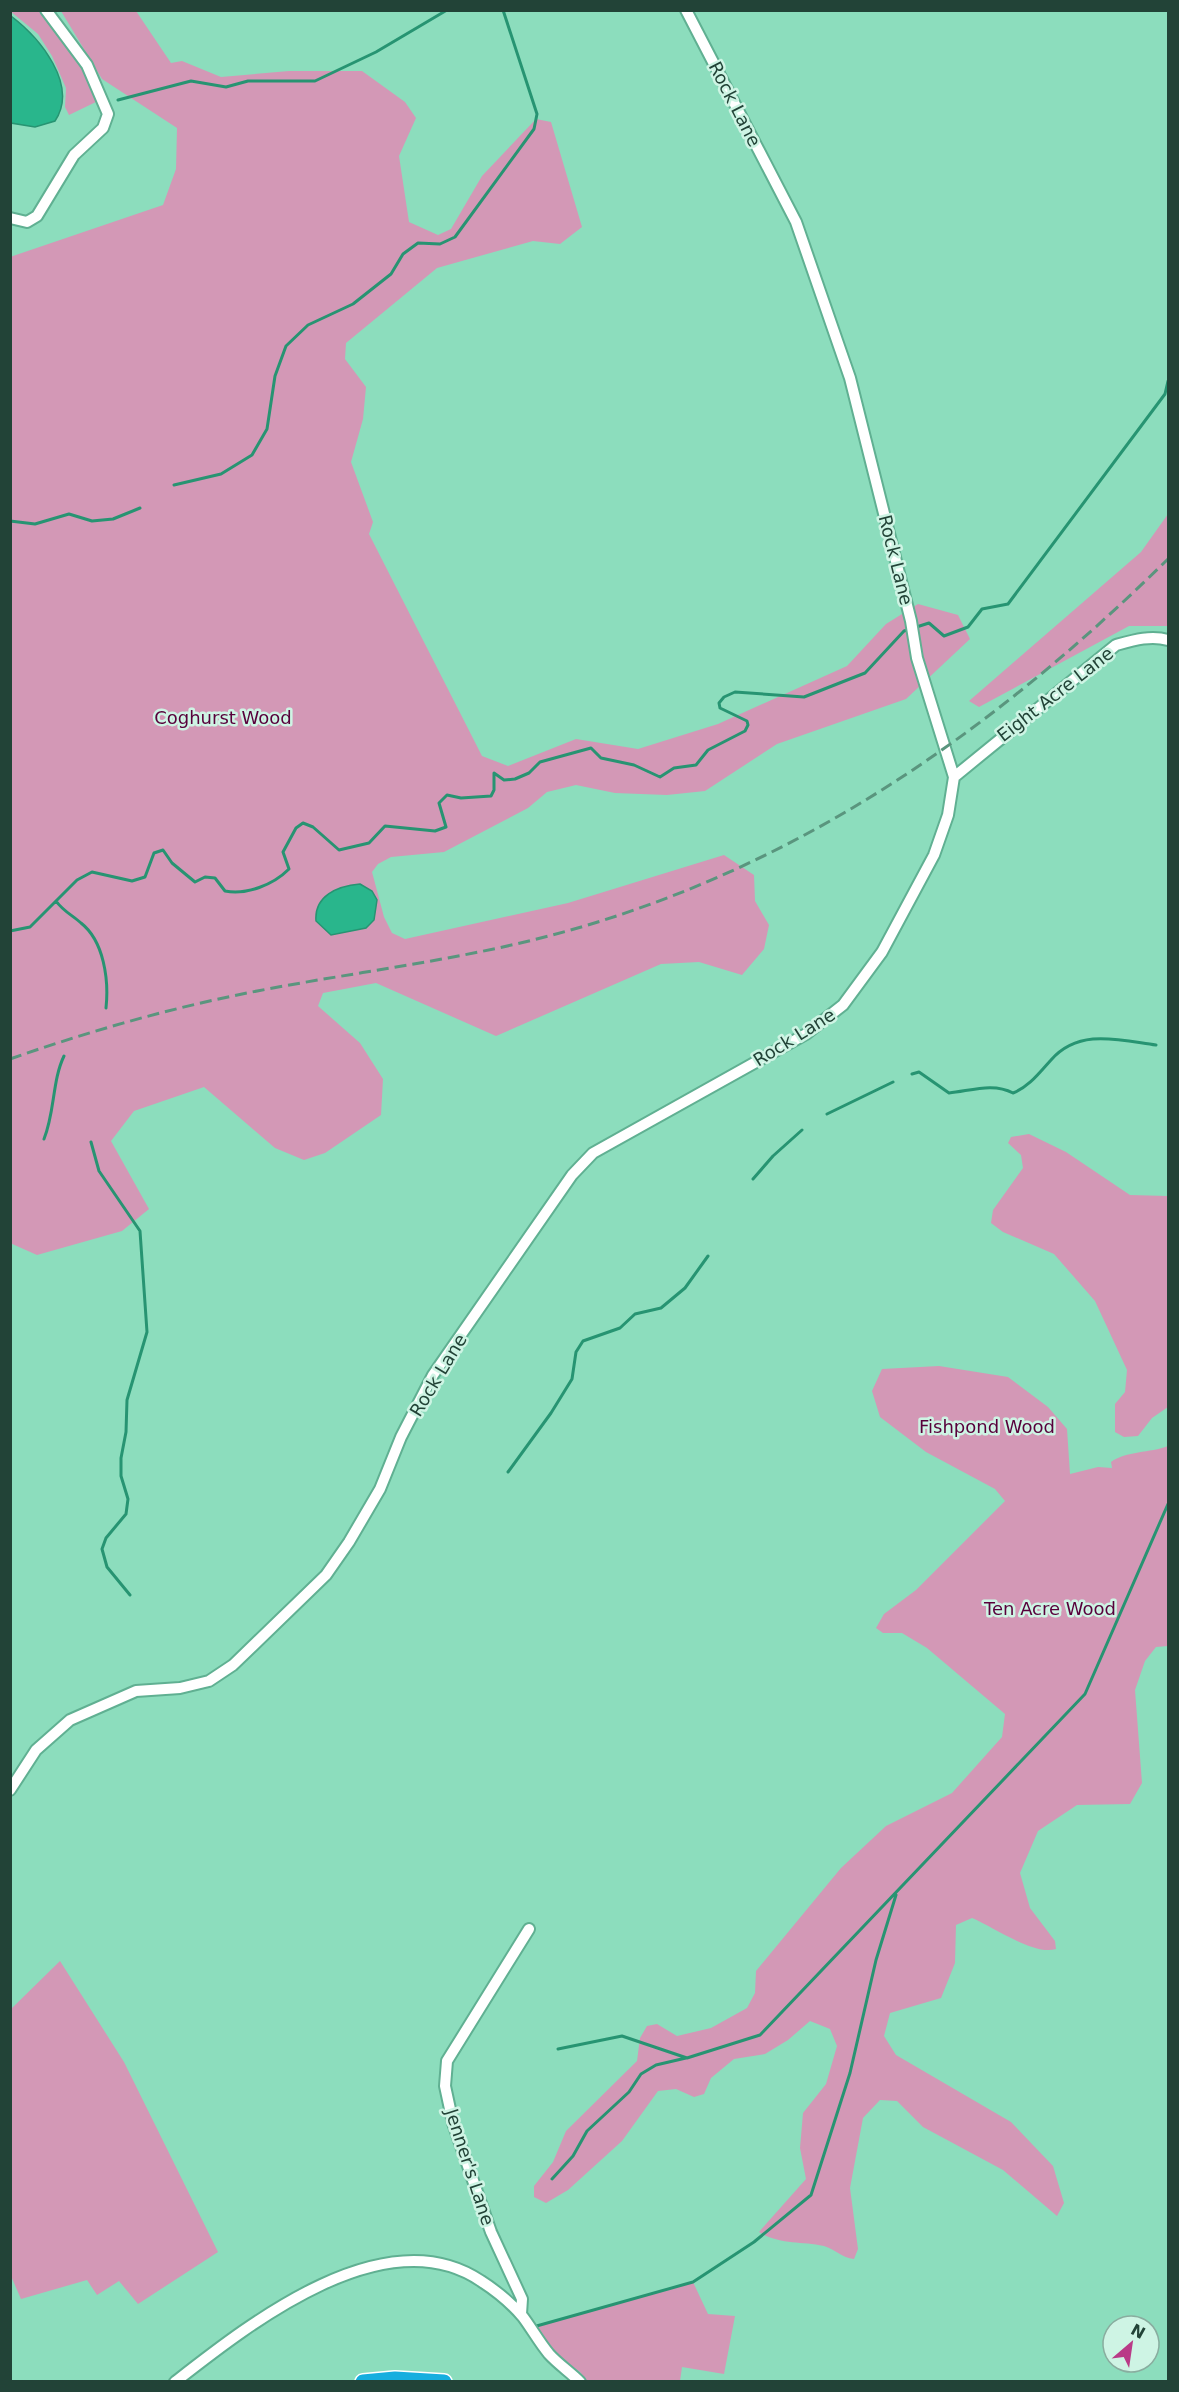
<svg xmlns="http://www.w3.org/2000/svg" width="1179" height="2392" font-family="'DejaVu Sans',sans-serif">
  <rect width="100%" height="100%" fill="#8cddbd"/>
  <path fill="#d398b6" d="M10,11H41L73,42L98,101L69,115L65,107L66,88L52,56L38,34Z
    M61,11H136L171,63L182,61L221,77L289,71H362L405,102L416,118L399,156L409,222L438,235L451,229L482,176L536,119L551,122L582,227L560,244L533,241L437,268L346,343L345,359L366,387L363,419L351,462L373,522L369,534L482,756L508,766L576,739L638,749L718,724L847,666L886,624L918,604L958,615L970,639L906,699L777,744L705,791L667,795L615,793L576,785L547,792L528,808L444,852L391,857L378,864L372,872L384,917L392,933L405,939L568,903L724,855L754,875L755,901L769,925L764,949L742,975L699,962L661,964L496,1036L376,983L323,993L318,1006L360,1043L383,1079L381,1115L325,1153L304,1160L275,1148L204,1087L134,1111L111,1141L149,1209L122,1231L37,1255L10,1243V257L163,205L176,169L177,128L102,79Z
    M1168,514V626H1129L979,707L969,701L1141,552Z
    M1029,1134L1066,1152L1130,1195L1168,1196V1407L1152,1418L1138,1436L1124,1437L1115,1432V1404L1125,1392L1127,1370L1095,1301L1054,1254L1003,1232L991,1223L993,1210L1023,1168L1021,1155L1008,1143L1011,1137Z
    M939,1366L1008,1377L1048,1407L1067,1429L1070,1474L1098,1467L1112,1468L1111,1462C1126,1451 1150,1453 1168,1446V1646L1156,1647L1145,1661L1135,1690L1142,1783L1130,1804L1077,1805L1038,1831L1020,1873L1030,1908L1055,1941L1056,1949C1034,1956 994,1927 972,1918L956,1925L955,1963L941,1998L890,2013L884,2036L896,2055L1011,2122L1053,2166L1064,2203L1057,2216L1003,2170L923,2127L897,2101L880,2100L863,2118L850,2188L858,2249L854,2259C842,2258 835,2249 824,2246C801,2241 780,2245 759,2232L806,2179L800,2148L803,2113L826,2084L837,2046L830,2029L810,2021L788,2040L765,2054L734,2059L711,2078L704,2094L694,2097L676,2089L658,2091L622,2141L568,2190L546,2203L534,2197V2186L553,2162L566,2131L637,2061L640,2038L647,2026L657,2024L677,2036L711,2028L747,2008L755,1993L756,1971L841,1868L886,1826L952,1793L1002,1737L1005,1714L927,1648L902,1633H883L876,1628L884,1614L916,1590L1005,1501L995,1489L926,1452L880,1417L872,1391L882,1369Z
    M60,1961L124,2062L218,2252L138,2304L119,2281L97,2295L87,2280L21,2299L11,2276V2009Z
    M693,2282L708,2314L735,2316L724,2374L682,2367L680,2381H587L580,2372L560,2358L533,2327Z"/>
  <path fill="#29b68c" stroke="#279472" stroke-width="1.5" d="M11,16C40,38 79,85 55,121L35,127L11,123Z
    M360,884L372,891L377,900L374,920L366,928L331,935L316,921C314,896 337,886 360,884Z"/>
  <g fill="none" stroke-linecap="round" stroke-linejoin="round">
    <path stroke="#279472" stroke-width="3" d="M118,100L191,81L226,87L248,81H315L376,52L447,10
      M174,485L221,474L252,455L267,429L275,376L286,346L308,325L353,304L391,274L403,254L418,243L440,244L455,237L534,129L537,114L503,10
      M10,521L35,524L69,514L92,521L113,519L140,508
      M56,901C63,911 72,915 81,923C104,941 109,980 106,1008
      M10,931L30,927L77,880L92,872L132,881L145,877L154,853L163,850L172,863L195,882L205,877L215,878L225,891C247,895 273,885 289,869L283,852L296,828L303,823L313,827L339,850L369,843L385,826L435,831L446,827L439,803L447,795L461,798L491,796L494,790V773L504,780L515,779L529,773L540,762L591,748L601,758L634,765L660,777L674,768L696,765L708,750L745,731L748,725L747,721L720,708L719,703L724,697L735,692L804,697L865,673L904,631L929,623L944,636L968,627L982,609L1008,604L1165,394L1168,381
      M912,1074L919,1072L949,1093C970,1091 993,1082 1013,1093C1029,1087 1040,1072 1051,1060C1079,1028 1119,1040 1156,1045
      M827,1114L893,1082
      M44,1139C55,1112 52,1081 64,1056
      M91,1142L99,1171L140,1231L147,1332L127,1400L126,1432L121,1458V1476L128,1499L126,1514L106,1538L102,1549L107,1567L130,1595
      M753,1179L773,1156L802,1130
      M508,1472L551,1413L572,1379L576,1352L583,1341L620,1328L635,1314L661,1308L685,1288L708,1256
      M558,2049L622,2036L687,2058L760,2035L1085,1694L1168,1504
      M552,2179L573,2156L587,2131L629,2092L641,2074L656,2065L686,2058
      M533,2327L693,2282L754,2242L811,2195L850,2073L876,1960L896,1895"/>
    <g stroke="#60b092" stroke-width="14">
      <path id="minor" d="M10,218L27,222L37,216L74,155L103,128L108,114L87,65L46,10
        M954,777L1116,645C1134,640 1151,635 1168,640
        M10,1790L36,1750L70,1720L136,1691L180,1688L209,1681L233,1665L326,1575L349,1542L380,1489L401,1437L433,1375L572,1175L593,1153L806,1034L843,1005L882,952L934,855L948,815L954,777L917,658L911,621L850,378L796,222L686,10
        M521,2314L522,2299L491,2232L453,2123L445,2086L447,2061L529,1929
        M175,2382C248,2325 385,2216 481,2281C495,2290 512,2304 523,2317C532,2329 539,2342 549,2354C558,2364 570,2372 580,2382"/>
    </g>
    <g stroke="#fff" stroke-width="18">
      <path id="highway" d="M363,2382L395,2379L444,2382"/>
    </g>
    <use href="#minor" stroke="#fff" stroke-width="10"/>
    <use href="#highway" stroke="#16aedf" stroke-width="15"/>
    <path stroke="#5a957e" stroke-width="3" stroke-dasharray="12 6" stroke-linecap="butt" d="M10,1059C87,1032 167,1009 247,993C342,974 439,963 533,940C784,878 986,738 1168,559"/>
  </g>
  <g text-anchor="middle" dominant-baseline="central" stroke-width="5" stroke-linejoin="round" paint-order="stroke">
    <g font-size="18" fill="#224337" stroke="#cef4e4">
      <text transform="translate(735 104) rotate(63)">Rock Lane</text>
      <text transform="translate(896 560) rotate(76)">Rock Lane</text>
      <text transform="translate(1055 694) rotate(-38)">Eight Acre Lane</text>
      <text transform="translate(794 1037) rotate(-32)">Rock Lane</text>
      <text transform="translate(438 1375) rotate(-59)">Rock Lane</text>
      <text transform="translate(470 2167) rotate(72)">Jenner's Lane</text>
    </g>
    <g font-size="18" fill="#58003b" stroke="#cef4e4">
      <text x="223" y="717">Coghurst Wood</text>
      <text x="987" y="1426">Fishpond Wood</text>
      <text x="1050" y="1608">Ten Acre Wood</text>
    </g>
  </g>
  <rect width="1179" height="2392" fill="none" stroke="#224337" stroke-width="24"/>
  <g transform="translate(1131 2344) rotate(29)"><circle r="28" fill="#cef4e4" stroke="#89ad9f" stroke-width="1.5"/>
  <path d="M0-4.5L10 22L0 15L-10 22Z" fill="#b93a87"/>
  <text y="-9" font-size="16" font-weight="bold" text-anchor="middle" fill="#224337">N</text>
  </g>
</svg>
